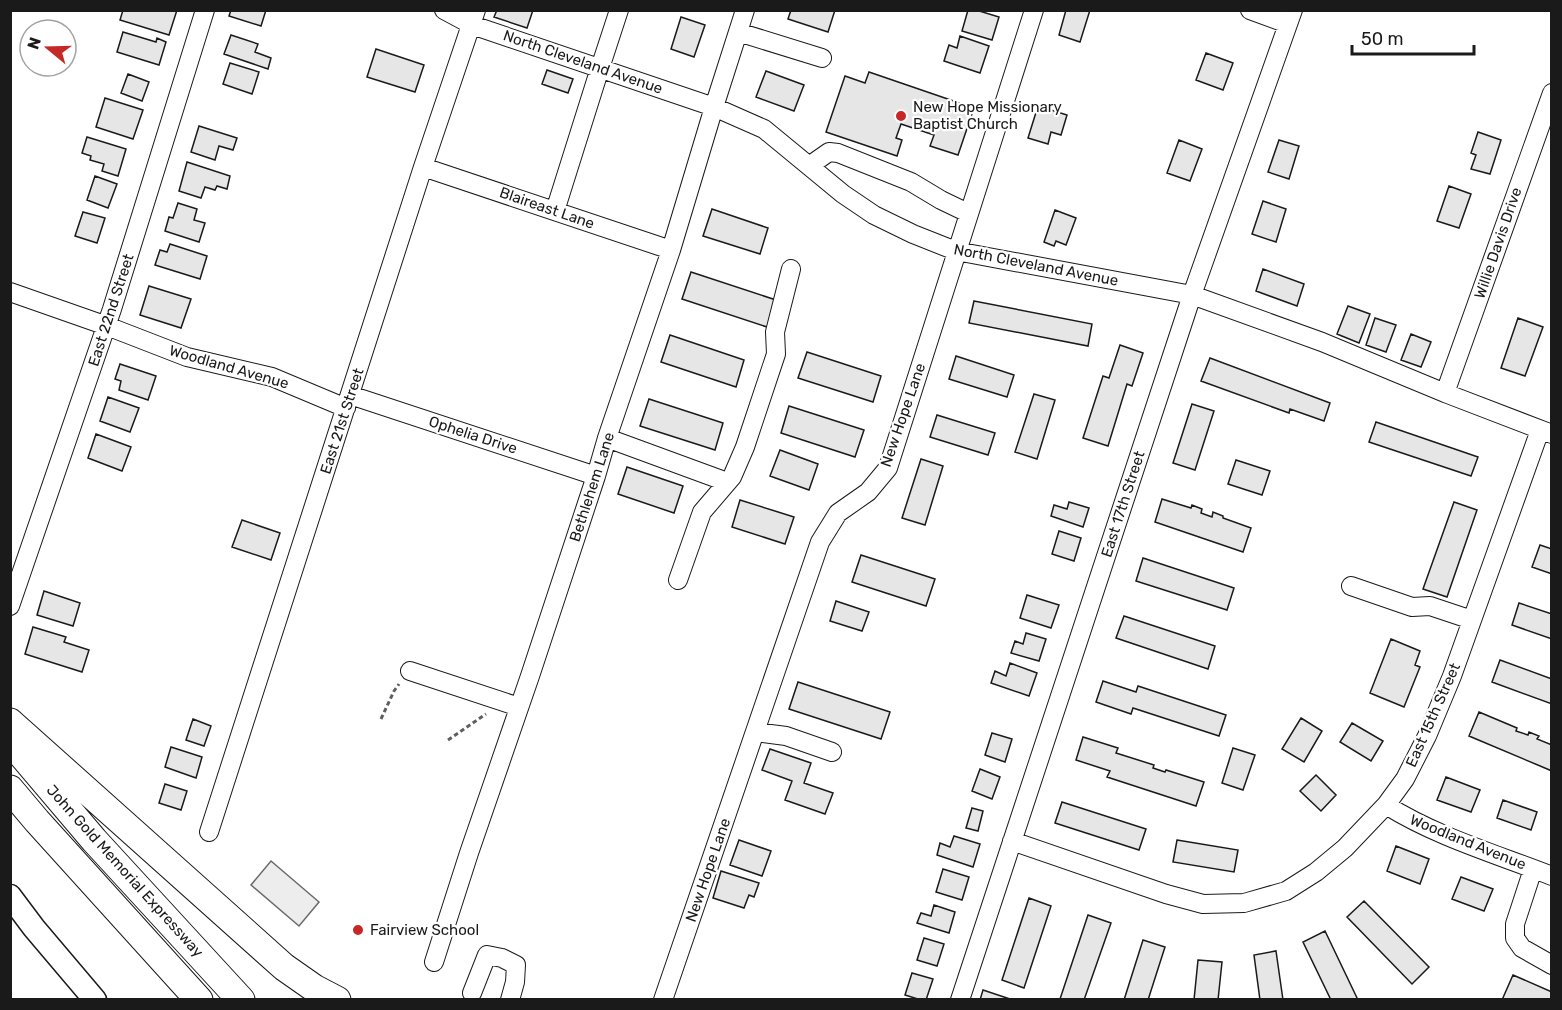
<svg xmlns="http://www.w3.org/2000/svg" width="1562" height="1010" font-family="Rubik,sans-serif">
  <rect width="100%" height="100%" fill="#fff"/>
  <path fill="#ededed" stroke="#6a6a6a" stroke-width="1.5" d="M271,861L319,902L299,926L251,885Z"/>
  <path fill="#e6e6e6" stroke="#1a1a1a" stroke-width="1.5" d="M123,10H177L169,35L120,20Z
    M231,10H266L261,26L229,16Z
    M497,10H533L527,28L494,17Z
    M791,10H835L828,32L788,19Z
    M968,10H976L999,17L992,40L962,31Z
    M1066,10H1090L1080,42L1059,35Z
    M681,17L705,25L694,57L671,49Z
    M123,32L156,42L157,38L166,42L159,65L117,52Z
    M231,35L258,44L255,52L271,58L268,69L224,54Z
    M960,36L989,46L980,73L944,61L949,45L957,48Z
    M376,49L424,65L415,92L367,77Z
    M1206,53L1233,63L1223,90L1196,80Z
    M230,63L259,72L252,94L223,84Z
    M547,70L573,79L568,93L542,84Z
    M766,71L804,85L794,111L756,97Z
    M869,72L974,108L958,155L930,146L934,135L901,124L896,138L902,140L897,156L826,132L845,76L865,83Z
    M128,74L149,82L142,101L121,93Z
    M105,98L143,110L133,139L96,127Z
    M1038,106L1067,115L1061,135L1051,132L1048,144L1028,138Z
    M199,126L237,138L233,150L219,146L215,160L191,152Z
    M1478,132L1501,140L1490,174L1471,169L1476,155L1471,153Z
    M87,137L126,149L118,176L102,171L104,164L90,160L91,156L82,153Z
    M1179,140L1202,149L1190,181L1167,173Z
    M1279,140L1299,146L1289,179L1268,172Z
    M187,162L230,176L227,189L217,186L215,190L205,187L201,198L179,191Z
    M95,176L117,184L108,208L87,200Z
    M1449,186L1471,194L1459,228L1437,221Z
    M1263,201L1286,209L1276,242L1252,234Z
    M178,203L197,209L194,220L205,223L199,242L165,231L169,217L173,218Z
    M712,209L768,228L760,254L703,236Z
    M1055,210L1076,218L1066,245L1056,241L1054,246L1044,242Z
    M83,212L105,218L97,243L75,236Z
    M170,244L207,256L200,279L155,265L160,250L167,252Z
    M1263,269L1304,284L1297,306L1256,291Z
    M691,272L779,301L770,328L682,299Z
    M149,286L191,299L181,328L140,315Z
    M974,301L1092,324L1088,346L969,323Z
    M1348,306L1370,314L1359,343L1337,334Z
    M1375,318L1396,325L1386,352L1366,345Z
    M1518,318L1543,327L1525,376L1501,368Z
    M1411,334L1431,342L1421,367L1401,360Z
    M670,335L744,360L736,387L661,362Z
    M1120,345L1143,353L1132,386L1127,384L1108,446L1083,438L1103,376L1109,378Z
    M807,352L881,376L873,402L798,378Z
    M956,356L1014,375L1007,397L949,379Z
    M1210,358L1330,403L1324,421L1290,409L1289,413L1201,381Z
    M120,364L156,376L148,400L119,390L121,381L115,379Z
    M1034,394L1055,400L1037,459L1015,452Z
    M108,397L139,408L130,432L100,421Z
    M649,399L723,423L715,450L640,426Z
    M1192,404L1214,411L1195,470L1173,463Z
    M789,406L864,430L855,457L781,433Z
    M937,415L995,433L988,455L930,437Z
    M1376,422L1478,457L1471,476L1369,442Z
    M96,434L131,447L122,471L88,458Z
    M780,450L818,464L809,490L770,476Z
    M921,459L943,466L925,525L902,518Z
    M1236,460L1270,471L1262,495L1228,484Z
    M627,467L683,486L674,513L618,494Z
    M1162,499L1191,508L1192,505L1202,509L1201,513L1212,517L1213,512L1223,516V518L1251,528L1243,552L1155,522Z
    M740,500L794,517L785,544L732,527Z
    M1069,502L1089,508L1083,527L1051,516L1054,505L1067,509Z
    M1454,502L1477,510L1447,597L1423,589Z
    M242,520L280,533L271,560L232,547Z
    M1059,531L1081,538L1074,561L1052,554Z
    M1540,545L1552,549V574L1532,567Z
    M861,555L935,579L926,606L852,582Z
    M1143,558L1234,588L1227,610L1136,581Z
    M44,591L80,603L73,626L37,615Z
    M1027,595L1059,605L1051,628L1020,618Z
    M836,601L869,612L862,631L830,621Z
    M1519,603L1552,614V639L1512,625Z
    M1124,616L1215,646L1208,669L1116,638Z
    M33,627L66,637L64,642L89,650L82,672L25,654Z
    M1026,633L1046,639L1039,661L1011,653L1015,641L1023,644Z
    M1391,639L1420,651L1415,665L1420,667L1404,707L1370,693Z
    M1500,660L1552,679V704L1492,682Z
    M1010,663L1037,673L1029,696L991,683L995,671L1006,676Z
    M1103,681L1136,692L1138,686L1226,715L1219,736L1133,708L1131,714L1096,702Z
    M798,682L890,712L881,739L789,709Z
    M1479,712L1517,728L1516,731L1528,735L1529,732L1539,736L1537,739L1552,745V771L1469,736Z
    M1301,718L1322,731L1304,762L1282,749Z
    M193,719L211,726L204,746L186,740Z
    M1352,723L1383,741L1371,761L1340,742Z
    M992,733L1012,739L1005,762L985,755Z
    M1083,737L1118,748L1116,753L1154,765L1153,768L1165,772L1166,770L1204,782L1196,806L1107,777L1110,771L1076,760Z
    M171,747L202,757L196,778L165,767Z
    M1233,748L1255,755L1243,790L1222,783Z
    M770,749L811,763L804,783L833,793L825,814L785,800L792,781L762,770Z
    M980,769L1000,777L992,799L972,791Z
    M1316,775L1336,795L1321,811L1300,791Z
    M1446,777L1480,790L1471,812L1437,800Z
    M165,784L187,791L181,810L159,803Z
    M1503,800L1537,812L1531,830L1497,818Z
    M1062,802L1146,829L1139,850L1055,823Z
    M972,808L983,811L978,831L966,828Z
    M954,836L980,844L973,867L937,855L940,843L950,847Z
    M739,840L771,851L762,876L730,865Z
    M1177,840L1238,850L1234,872L1173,862Z
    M1396,846L1429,859L1420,884L1387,871Z
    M943,869L969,877L962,900L936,892Z
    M721,871L759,883L754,897L749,895L744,908L713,898Z
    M1461,877L1493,889L1484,911L1452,899Z
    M1029,898L1051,906L1024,988L1002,980Z
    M1364,901L1429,967L1412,984L1347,917Z
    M934,905L955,912L949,933L917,923L921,913L931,916Z
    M1088,915L1111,923L1084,1000L1060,999Z
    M1325,931L1358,1000H1331L1303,942Z
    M924,938L944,944L937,966L917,960Z
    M1143,940L1165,947L1148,1000H1124Z
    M1276,951L1283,1000H1260L1254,955Z
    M1198,960L1222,962L1218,1000H1194Z
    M912,973L933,979L926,1000H921L905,995Z
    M1513,975L1552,992V1000H1502Z
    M983,990L1013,1000H980Z"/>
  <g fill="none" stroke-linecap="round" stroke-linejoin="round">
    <g stroke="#1a1a1a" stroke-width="20">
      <path id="minor" d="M444,10L472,25L714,107L764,129L843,194L874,215L913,234L956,251L1192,295L1322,342L1445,393L1552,434
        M1250,10L1288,24
        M738,32L822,58
        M809,166L829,152L838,153L911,182L941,200L968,213
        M423,167L671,250
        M555,211L600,68L619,10
        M10,292L107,326L187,357L272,377L346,408
        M1445,393L1552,93
        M350,395L596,476
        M607,438L727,482
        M678,580L702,512L732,477L745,447L776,354L775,332L791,269
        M1351,586L1412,607L1430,606L1472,620
        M10,606L112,309L205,10
        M410,671L519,707
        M755,732L786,736L832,752
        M1386,805C1437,837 1496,854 1552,876
        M209,832L423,167L476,10
        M1012,841L1166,894L1203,904L1244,903L1286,891L1316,872L1345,848L1386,805L1405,779L1427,736L1452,676L1540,430
        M1533,869L1515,924V938L1522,948L1552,965
        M434,962L469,853L530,676L596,476L607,438L671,250L714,107L745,10
        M472,993L487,955L502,958L516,965L515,982L510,1000
        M663,1000L820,542L838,513L868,492L888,468L1034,10
        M960,1000L1192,295L1293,10"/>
    </g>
    <g stroke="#1a1a1a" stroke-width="25">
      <path id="major" d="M10,896L34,928L95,1000"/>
    </g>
    <g stroke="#1a1a1a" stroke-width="29">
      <path id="highway" d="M10,722L284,967L314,988L337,1000
        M10,741L94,840L241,1000
        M10,789L37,821L199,1000"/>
    </g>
    <path stroke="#5f5f5f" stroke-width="3" stroke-dasharray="4.5 3" stroke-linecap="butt" d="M381,719L394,691L399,684
      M448,740L486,714"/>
    <use href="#minor" stroke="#fff" stroke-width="18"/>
    <use href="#major" stroke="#fff" stroke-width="22"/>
    <use href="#highway" stroke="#fff" stroke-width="27"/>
  </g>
  <g fill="#c62828" stroke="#fff" stroke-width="2">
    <circle cx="901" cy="116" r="6"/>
    <circle cx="358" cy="930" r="6"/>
  </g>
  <g text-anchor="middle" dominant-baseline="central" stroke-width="4.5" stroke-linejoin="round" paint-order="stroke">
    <g font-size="15" fill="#1a1a1a" stroke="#fff">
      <text transform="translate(583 62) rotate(19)">North Cleveland Avenue</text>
      <text transform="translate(547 208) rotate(19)">Blaireast Lane</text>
      <text transform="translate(1498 243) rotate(-71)">Willie Davis Drive</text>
      <text transform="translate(1036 265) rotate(11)">North Cleveland Avenue</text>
      <text transform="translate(111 310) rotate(-72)">East 22nd Street</text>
      <text transform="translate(229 367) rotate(16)">Woodland Avenue</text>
      <text transform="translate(903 415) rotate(-71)">New Hope Lane</text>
      <text transform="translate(342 421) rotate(-72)">East 21st Street</text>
      <text transform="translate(473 435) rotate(18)">Ophelia Drive</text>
      <text transform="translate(592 487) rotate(-72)">Bethlehem Lane</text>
      <text transform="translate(1123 504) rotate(-72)">East 17th Street</text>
      <text transform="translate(1433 715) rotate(-66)">East 15th Street</text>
      <text transform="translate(1468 842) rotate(22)">Woodland Avenue</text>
      <text transform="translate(708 870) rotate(-71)">New Hope Lane</text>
      <text transform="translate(125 871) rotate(48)">John Gold Memorial Expressway</text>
    </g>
    <g font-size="15" fill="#1a1a1a" stroke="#fff" text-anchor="start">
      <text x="913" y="107">New Hope Missionary<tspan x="913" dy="17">Baptist Church</tspan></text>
      <text x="370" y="930">Fairview School</text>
    </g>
  </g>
  <rect width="1562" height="1010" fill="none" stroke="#1a1a1a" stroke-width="24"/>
  <g transform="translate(48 48) rotate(289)"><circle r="28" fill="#ffffff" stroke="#a3a3a3" stroke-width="1.5"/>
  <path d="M0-4.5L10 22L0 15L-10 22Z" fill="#c62828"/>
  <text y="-9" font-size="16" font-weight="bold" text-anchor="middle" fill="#1a1a1a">N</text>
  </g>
  <path d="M1352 45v9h122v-9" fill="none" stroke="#1a1a1a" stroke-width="3"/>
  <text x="1361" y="45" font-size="18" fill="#1a1a1a" stroke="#ffffff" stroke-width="4.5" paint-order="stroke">50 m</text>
</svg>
